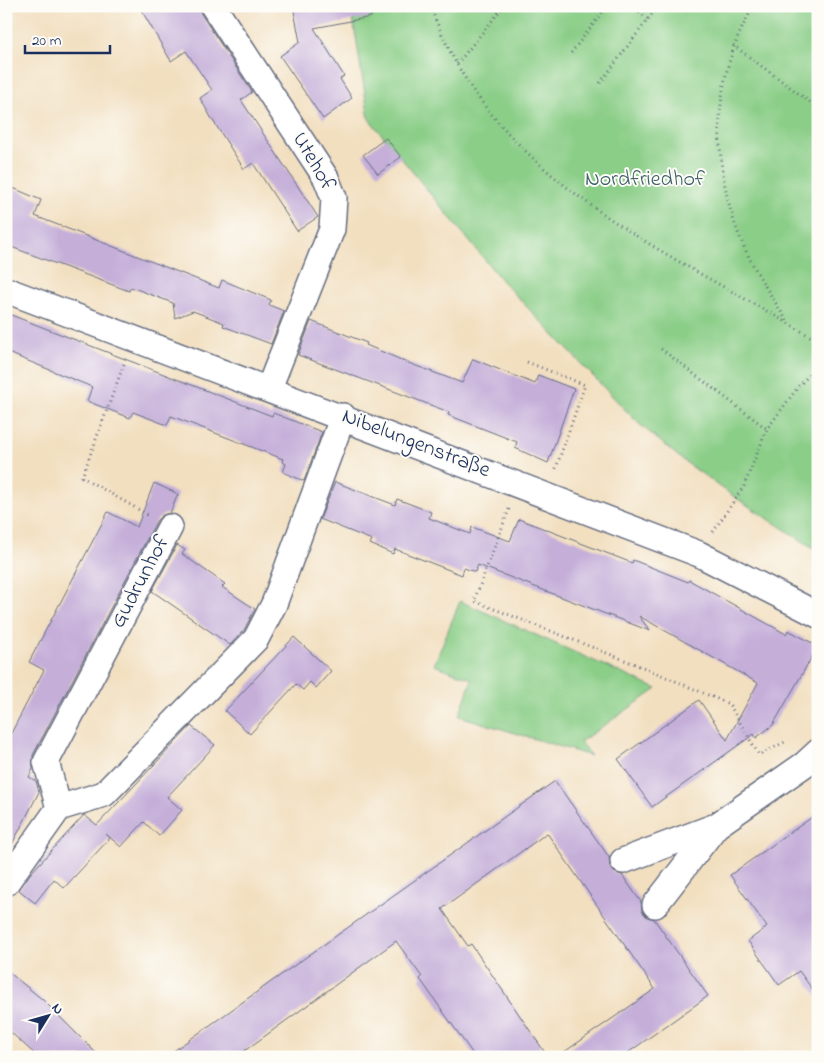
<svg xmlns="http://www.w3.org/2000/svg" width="824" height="1063" font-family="'Indie Flower',sans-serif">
  <rect width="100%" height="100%" fill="#fdfcf7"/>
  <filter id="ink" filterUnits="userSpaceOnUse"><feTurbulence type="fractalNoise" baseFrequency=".02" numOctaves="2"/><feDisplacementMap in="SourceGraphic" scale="10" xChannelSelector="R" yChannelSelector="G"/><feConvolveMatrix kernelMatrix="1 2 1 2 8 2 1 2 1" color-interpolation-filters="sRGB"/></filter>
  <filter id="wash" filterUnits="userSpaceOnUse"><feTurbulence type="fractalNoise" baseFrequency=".0096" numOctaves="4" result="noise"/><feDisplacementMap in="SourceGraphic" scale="20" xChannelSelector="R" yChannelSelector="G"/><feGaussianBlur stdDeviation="1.12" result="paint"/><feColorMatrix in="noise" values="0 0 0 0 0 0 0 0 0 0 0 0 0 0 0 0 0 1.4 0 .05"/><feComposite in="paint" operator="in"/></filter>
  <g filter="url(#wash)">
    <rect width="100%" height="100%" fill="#f2dfc0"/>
    <path fill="#8ace87" stroke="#527e72" d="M351,6H818V551L736,498L684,461L637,422L503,282L369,119Z
      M460,601L657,689L580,742L591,756L459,716L472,679L434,665Z"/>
    <g id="blocks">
      <path fill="#c5afd9" d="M139,6H199L201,14L252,92L241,100L318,217L297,231L253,163L244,169L212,119L200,98L212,90L186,51L171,61Z
        M293,6H370L371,17L314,28L344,76L340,79L352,98L323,119L280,56L300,42Z
        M386,138L401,157L378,174L363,155Z
        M13,188L41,200L35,216L219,288L222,280L271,300L269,305L284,311L271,344L223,326L224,323L193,311L175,318L173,303L131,287L129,291L6,245V206Z
        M6,313L272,416L273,413L322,432L304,481L283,472L286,464L282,462L283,459L171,416L167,425L133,412L130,418L87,401L92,387L6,352Z
        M311,321L367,343L366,345L411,364L462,383L473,359L535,384L538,375L574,389L548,463L515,448L517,442L448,415L449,412L298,355Z
        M335,482L395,505L397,499L431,512L429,518L470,534L472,527L510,541L519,519L632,563L633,560L688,582L689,580L786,634L788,630L818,646L773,725L756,738L754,734L652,807L618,759L699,700L727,740L758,683L639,616L650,631L478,565L475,572L464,568L462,575L395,549L393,554L370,544L372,540L320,519Z
        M154,483L178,494L170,513L163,515L157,520L33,755V769L29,777L36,781L39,792L6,856V743L44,670L29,662L108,512L137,527Z
        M177,545L185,550L182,554L225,584L222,587L255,609L244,630L230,645L152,591Z
        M294,637L331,671L316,688L310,682L303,690L296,684L250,734L225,711Z
        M191,726L215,745L167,797L182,810L159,836L144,822L121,847L106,834L110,838L64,888L54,879L35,903L19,890L30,874L84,815L97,825Z
        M555,781L609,857L610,866L614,872L622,875L641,902L642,911L647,917L654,919L708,996L622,1057H557L655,989L547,833L442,909L468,946L471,944L548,1057H475L420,979L422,977L396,941L236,1057H165Z
        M818,813V997L799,971L779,985L748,941L767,927L730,875Z
        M6,970L43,1000L100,1057H38L6,1028Z"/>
    </g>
  </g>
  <g filter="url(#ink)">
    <use href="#blocks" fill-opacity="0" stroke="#666d80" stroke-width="1"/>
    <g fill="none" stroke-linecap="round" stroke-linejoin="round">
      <g stroke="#666d80" stroke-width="28">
        <path id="street" d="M213,6L326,178L334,198L332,229L269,388
          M6,290L699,554L818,615
          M59,808L46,762L170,527
          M623,861L716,826
          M6,883L59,808L104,794L256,639L274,604L343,416
          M655,905L716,826L805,764L818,752"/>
      </g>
      <path stroke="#666d80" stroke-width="3" stroke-dasharray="1 4" stroke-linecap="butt" d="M430,6C443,38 457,69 478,97C563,212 699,269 818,341
        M631,6L648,19
        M754,6C713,72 711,155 736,227C748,261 768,291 787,321
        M733,45L818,108
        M571,53L607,6
        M457,64L504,6
        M600,83L658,6
        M661,349L767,429
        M527,362L585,385L555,471
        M124,364L82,477L148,515
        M509,509L474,601L645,668L729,704L759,755L785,742
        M713,532L744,486L767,429L798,387L818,365"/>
      <use href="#street" stroke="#fff" stroke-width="25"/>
    </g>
  </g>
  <g text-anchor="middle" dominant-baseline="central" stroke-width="4" stroke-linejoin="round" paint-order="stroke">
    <g font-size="22" fill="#1b2f5e" stroke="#fdfcf7">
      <text transform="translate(313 162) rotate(60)">Utehof</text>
      <text transform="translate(416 444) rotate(21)">Nibelungenstraße</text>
      <text transform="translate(141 582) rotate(-62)">Gudrunhof</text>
    </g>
    <g font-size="22" fill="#3c5f6a" stroke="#fdfcf7">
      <text x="645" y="180">Nordfriedhof</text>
    </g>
  </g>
  <rect width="824" height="1063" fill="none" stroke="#fdfcf7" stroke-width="25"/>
  <g transform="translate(48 1016) rotate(53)" stroke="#fdfcf7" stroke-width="4" paint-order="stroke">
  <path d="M0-4L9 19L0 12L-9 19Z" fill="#1b2f5e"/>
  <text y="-8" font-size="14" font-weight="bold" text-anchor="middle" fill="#1b2f5e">N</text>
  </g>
  <path d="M25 45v8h85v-8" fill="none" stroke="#1b2f5e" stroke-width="2.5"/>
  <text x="32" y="45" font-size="15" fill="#1b2f5e" stroke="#fdfcf7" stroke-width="4" paint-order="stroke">20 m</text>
</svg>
